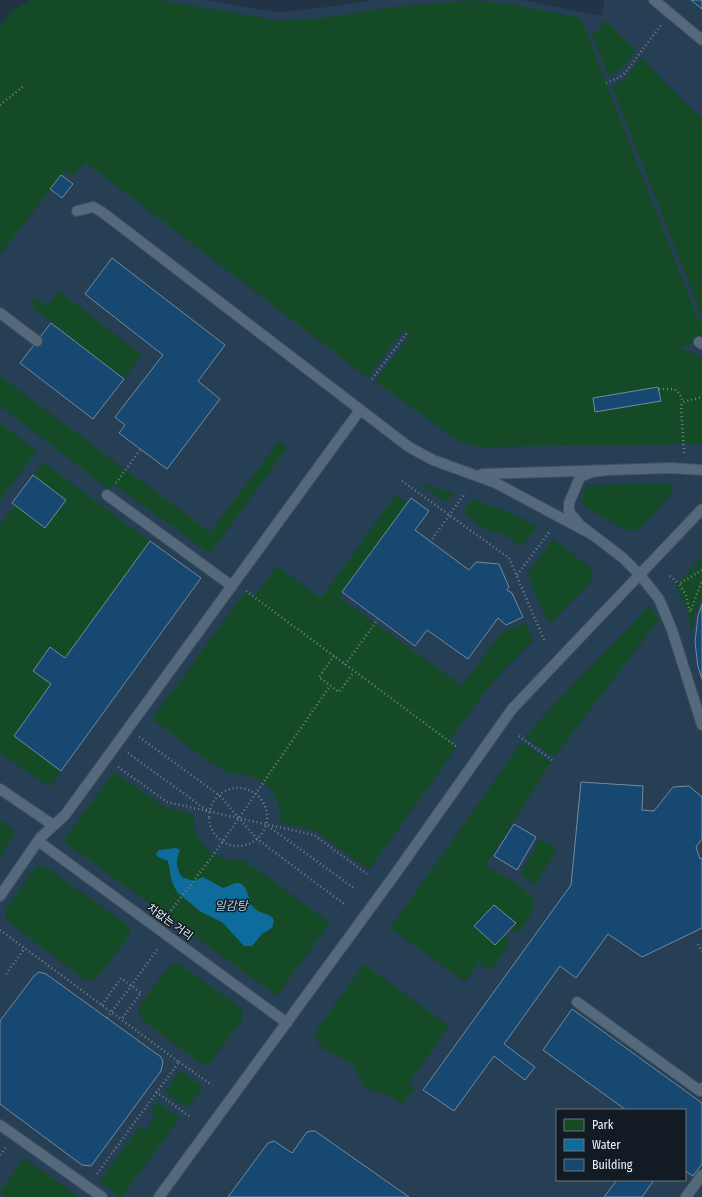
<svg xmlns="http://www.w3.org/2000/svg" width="702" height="1197" font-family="'Fira Sans Condensed','Noto Sans KR',sans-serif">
  <rect width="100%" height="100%" fill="#213445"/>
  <path fill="#263f55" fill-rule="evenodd" d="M32,0H208L263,10L281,12L320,8L374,0H524L601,16L605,0H702V1197H0V26L13,10ZM557,1110H685V1180H557Z"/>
  <path fill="#154a26" d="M32,0H160L281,21L321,18L394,7L472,0L509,4L581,18L689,297L702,325V341L680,347L692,352L702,358V444L481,447L463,443L451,436L375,381L410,335L403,331L368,378L85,162L74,176L65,170L0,255V26L13,10Z
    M604,19L636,52L619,71L608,76L592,34L601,28Z
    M641,57L702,119V317L612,86L626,78Z
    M59,291L142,355L124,379L33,308L32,301L35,297L48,306Z
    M0,376L210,532L279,441L287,448L210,554L115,485L110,490L0,406Z
    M0,423L37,451L0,500Z
    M43,462L150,541L65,658L50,647L33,671L51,684L14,736L61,771L50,787L0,753V525L15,505L45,527L66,500L33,475Z
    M417,482L454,493L447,502Z
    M667,483L673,486L671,495L642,527L635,531L626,530L585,507L581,502L586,485Z
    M396,495L407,503L339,597L462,686L501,633L525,623L533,641L490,685L449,741L457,747L369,870L316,831L280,823C283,801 268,779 246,775C240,773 232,776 228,773C202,759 176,736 152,719L246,591L254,597L277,566L321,598Z
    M472,499L521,517L537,527L522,547L502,533L489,532L463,512Z
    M553,539L590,567L594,575L588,586L551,623L544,615L528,575L530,570Z
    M702,557V595L695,615L692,634L686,606L675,585Z
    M649,606L659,620L554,757L525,737L546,713Z
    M522,742L551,762L486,865C499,875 538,889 533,909C530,918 523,926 518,933L511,928L504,935L510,939L507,943L509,945L490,971L479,963L465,982L390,928Z
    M114,772L166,808L194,814C191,843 217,863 244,860L330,923L277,996L63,841Z
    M0,820L11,828L14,835L0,857Z
    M540,839L557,849L536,885L520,875Z
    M41,865L49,869L129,926L130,930L128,938L96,979L91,980L82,978L6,920L5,911L7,907L34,869Z
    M176,963L183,966L242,1009L243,1014L241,1022L210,1063L202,1064L198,1062L144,1021L138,1013L140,1005L170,966Z
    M364,964L449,1026L408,1084L415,1088L402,1105L392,1097L366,1089C360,1082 359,1072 352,1065C340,1053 309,1052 318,1028Z
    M180,1071L203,1087L187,1108L165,1092Z
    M158,1102L180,1118L122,1197H120L99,1182L139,1127L145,1131L155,1116L150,1112Z
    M24,1158L79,1197H6L0,1192Z"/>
  <path fill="#0d6c9c" d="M176,848L180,850C176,860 175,867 182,877L193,881L203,877L223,888C228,887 232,883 237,883C249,883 248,902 253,907C258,913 266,913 272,917L274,921L272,928L262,934L252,946H244L222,922L201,912L177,892L172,882L168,861L158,857L156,854L159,850Z"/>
  <path fill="#164871" stroke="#748a9f" d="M691,0H702V9Z
    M61,175L73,184L62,198L50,189Z
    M112,258L225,345L198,381L220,399L167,469L119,433L125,425L115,417L163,355L85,294Z
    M51,323L124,379L93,419L20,363Z
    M658,387L661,401L595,412L593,398Z
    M33,475L66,500L45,528L12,503Z
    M411,498L429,511L415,530L469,570L476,562L499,564L509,587L507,590L512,593L523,617L506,625L498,618L468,659L427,630L415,646L342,592Z
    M150,541L201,578L61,771L14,736L51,684L33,671L50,647L65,658Z
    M702,604V679L698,667L695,642L698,616Z
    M581,782L643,786L642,810L654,811L673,787L689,786L702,797V839L696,847L700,859L702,858V928L642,957L608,934L576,978L560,966L504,1044L535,1067L525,1080L494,1056L454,1111L423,1090L571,885Z
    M514,824L536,837L517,870L494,856Z
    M494,905L516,923L495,945L474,926Z
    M39,972L46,974L161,1057L163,1062L161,1071L91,1166L82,1165L0,1104V1021L34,976Z
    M572,1009L702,1103V1164L693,1176L685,1171V1110H626L543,1050Z
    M311,1131H315L409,1197H228L268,1143L274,1141L292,1153L307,1132Z
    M617,1180H654L642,1197H604Z"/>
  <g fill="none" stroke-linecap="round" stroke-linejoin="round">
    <g stroke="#40505d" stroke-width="12">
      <path id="service" d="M654,0L702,40
        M77,211L93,207L102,212L409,447L433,460L496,483L593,535
        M0,313L37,341
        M699,342L702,344
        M609,470L592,472L580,477L569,503V512L580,525L623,558L640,575L659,599L672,630L702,725
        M482,474L671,468L702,470
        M107,495L232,586
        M0,789L53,825
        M38,841L287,1023
        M0,896L40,838L65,815L360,410
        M577,1002L700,1091L702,1088
        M0,1125L102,1197
        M159,1197L396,873L512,709L702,509
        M686,1197L702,1175"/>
    </g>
    <path stroke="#707f8c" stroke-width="2.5" stroke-dasharray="1 3" stroke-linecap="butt" d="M606,83L620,77L625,73L661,25
      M0,105L24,86
      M372,379L407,333
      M659,389H674L680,394L683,402
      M684,453L681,406L683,402L702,397
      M402,481L509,558L545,642
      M116,483L140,450
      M430,542L465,493
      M702,570L679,584L686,595L690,612L702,581
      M517,575L550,531
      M670,576L679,584
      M246,591L457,747
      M334,656L319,677L339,692L354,672
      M345,665L378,619
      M519,736L552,760
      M139,737L219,795L257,839L344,904
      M128,753L208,811
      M118,767L167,802L314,835L367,874
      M209 817a29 29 0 1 1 58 0a29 29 0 1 1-58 0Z
      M268,826L355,889
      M166,917L214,854L330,686
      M0,930L179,1062L96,1175
      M698,944L702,952
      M6,974L25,948
      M131,986L159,947
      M102,1005L121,978L141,993L121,1020
      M179,1062L212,1085
      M156,1092L189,1116
      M0,1155L6,1147"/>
    <use href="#service" stroke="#54697c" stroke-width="10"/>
    <path stroke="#707f8c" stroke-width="2.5" stroke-dasharray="1 3" stroke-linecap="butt" d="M107,1018L131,986"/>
  </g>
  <g text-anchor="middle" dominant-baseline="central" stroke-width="3" stroke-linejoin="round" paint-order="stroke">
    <g font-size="11" fill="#eff6fd" stroke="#121b23">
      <text transform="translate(170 922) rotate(36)">차없는 거리</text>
    </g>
    <g font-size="12" font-style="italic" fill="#aed5f0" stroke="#121b23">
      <text x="231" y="906">일감탕</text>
    </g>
  </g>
  <rect x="556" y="1109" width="130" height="72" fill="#121b23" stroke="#6a737a"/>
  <rect x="564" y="1119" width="20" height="12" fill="#154a26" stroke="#6a737a"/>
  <text x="592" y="1129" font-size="12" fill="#eff6fd">Park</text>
  <rect x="564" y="1139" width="20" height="12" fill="#0d6c9c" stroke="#6a737a"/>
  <text x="592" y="1149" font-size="12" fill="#eff6fd">Water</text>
  <rect x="564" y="1159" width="20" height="12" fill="#164871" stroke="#6a737a"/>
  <text x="592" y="1169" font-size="12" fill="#eff6fd">Building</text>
</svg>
